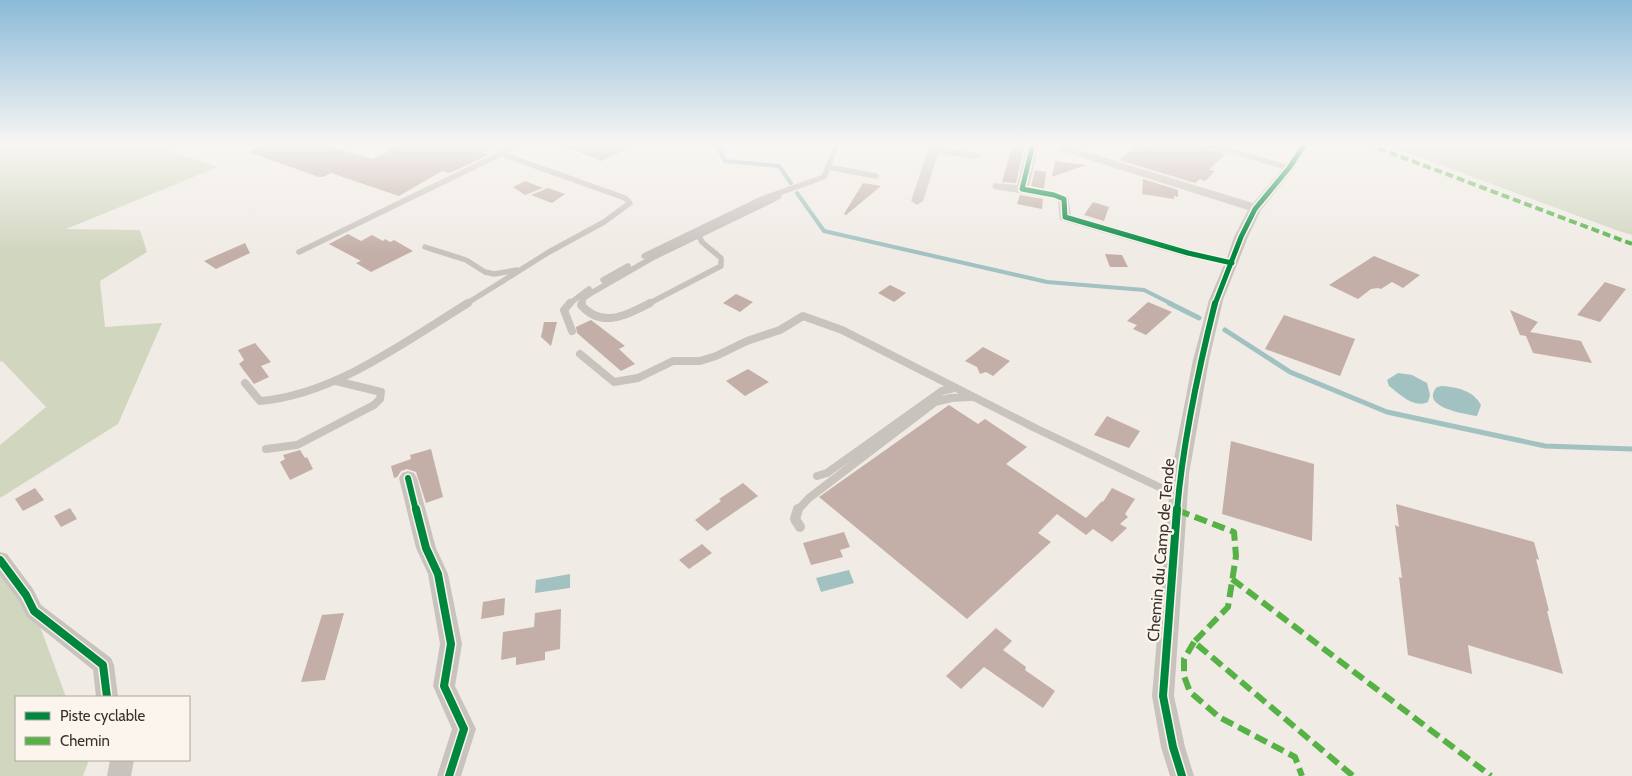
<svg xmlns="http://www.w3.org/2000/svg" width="1632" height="776" font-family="Cabin,sans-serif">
  <rect width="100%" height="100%" fill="#f0ebe5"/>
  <path fill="#d1d6bf" d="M0,144H149L218,167L66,229L140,230L147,252L100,281L105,327L162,323L118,424L0,498V445L46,407L2,361L0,362Z
    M1384,144H1632V235L1616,230Z
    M0,562L41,629L66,697H16V760H89L83,776H0Z"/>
  <path fill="#a1c2c1" d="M1398,373L1412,375L1427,383L1430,395L1428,402C1413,409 1399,393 1389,386L1387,380Z
    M1442,386C1457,387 1474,391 1481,405L1477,416C1465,414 1419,407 1437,387Z
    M849,570L854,583L821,592L816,578Z
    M570,574V588L535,593L536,580Z"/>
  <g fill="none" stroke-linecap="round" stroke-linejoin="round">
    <path stroke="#a1c2c1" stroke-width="4" d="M716,144L725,161L779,166L791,183
      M797,193L824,231L1047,282L1144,290L1172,304"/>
    <path stroke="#a1c2c1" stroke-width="5" d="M1169,303L1199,318
      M1225,330L1290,372L1387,412L1545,446L1632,449"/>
  </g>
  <path fill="#c3afa7" d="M265,144H322L372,159L403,144H499L483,153L488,155L450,173L442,171L399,196L331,173L323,177H319L248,152Z
    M558,144H637L602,161Z
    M1013,144H1025L1016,183L1002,182Z
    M1138,144L1152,146L1154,144H1199L1206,148L1225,154L1209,170L1215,171L1205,181L1200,179L1195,183L1119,160Z
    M1055,161L1086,165L1052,177Z
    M1035,170L1046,172L1044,189L1031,186Z
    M1143,179L1178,190V197L1174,196V199L1142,194Z
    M525,181L543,188L525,195L513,187Z
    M863,183L881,186L846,215L844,214Z
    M548,188L565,194L552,203L531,195Z
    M1020,195L1043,199L1042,209L1017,204Z
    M1093,202L1109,207L1104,221L1084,215Z
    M348,234L361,241L372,235L383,241L385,239L390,242L394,240L413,251L371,272L356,263L361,261L329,244Z
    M245,243L250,253L216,269L204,261Z
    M1105,254L1122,255L1128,267H1110Z
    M1374,256L1420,275L1403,288L1392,282L1381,289L1378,288L1371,289L1358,299L1329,285Z
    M1605,282L1626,289L1600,322L1577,315Z
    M890,285L906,293L894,302L878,293Z
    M736,294L753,302L740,312L723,303Z
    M1148,302L1172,312L1146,335L1133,329L1137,325L1127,321Z
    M1510,310L1538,322L1530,332L1581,341L1592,363L1533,353L1526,336L1520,335Z
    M1284,315L1355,339L1340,376L1265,349Z
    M591,320L625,346L619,349L635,364L621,371L577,333L576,327Z
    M544,322H557L551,346L541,337Z
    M255,343L271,362L261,366L269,377L254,384L239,364L244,360L238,350Z
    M983,347L1010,361L993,376L986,372L980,374L977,367L965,361Z
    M748,369L769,382L745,396L726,381Z
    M949,405L978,424L985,419L1027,447L1006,464L1086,518L1102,501L1103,502L1112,488L1135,499L1125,514L1128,517L1120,524L1127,528L1112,542L1093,529L1086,535L1057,514L1038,533L1051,542L967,619L819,497Z
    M1107,416L1140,431L1129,448L1094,435Z
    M1231,441L1314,464L1312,541L1222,514Z
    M431,449L443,497L426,503L416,472L407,469L401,471L397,477L394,478L391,466L411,459L410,455Z
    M300,450L305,458L307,457L313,469L290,480L280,462L285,459L283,455Z
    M743,483L758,496L707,531L695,520L721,501L719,499Z
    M35,488L44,500L23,511L15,499Z
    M1396,504L1534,542L1539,560L1536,559L1549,611H1547L1563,674L1468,645L1472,674L1408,655L1399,577L1402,578L1395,525L1399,527Z
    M70,508L77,519L61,527L54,516Z
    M844,532L850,547L840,550L843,557L811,565L803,543Z
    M702,544L712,553L689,569L679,560Z
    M505,598L504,615L481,619L483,602Z
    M561,609L560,649L545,652V660L516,665V657L501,660L503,632L534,627L535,613Z
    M344,613L325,680L301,682L322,615Z
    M996,628L1012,641L1003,650L1026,667L1025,670L1055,691L1043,708L984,667L961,689L946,676Z"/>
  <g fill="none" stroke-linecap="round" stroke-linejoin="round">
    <path stroke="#c9c3be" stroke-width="5.5" d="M1207,144L1289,168
      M828,167L876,176
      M425,247L466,260L485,272L494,274L517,270
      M299,252L521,144
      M644,256L762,199L824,177L837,144
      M603,280L628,266
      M466,304L549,252L604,222L630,203L625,198L507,156L504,152
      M569,304L589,289
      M581,304L584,298L593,292L652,258L772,200L779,196V193
      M648,304L721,266V258L702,242L699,236"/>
    <path stroke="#c9c3be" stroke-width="8" d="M570,303L564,310L572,331
      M582,303L581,305C602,329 627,315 650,303
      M580,354L614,382L638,378L673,361H700L716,356L747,341L780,330L803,316L842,330L1035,428L1178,496
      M245,383L260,401C334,395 405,342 468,303
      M266,449L297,445L374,405L380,399L381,392L336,381
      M817,476L827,473L942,391L954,388
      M797,511L809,498L935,402L951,398L971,397"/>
    <path stroke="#c9c3be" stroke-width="10" d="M798,509L795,519L800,527"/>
    <path fill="#c9c3be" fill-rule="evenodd" d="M930,144H940V147L976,153L982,156L976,159L938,154L923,201L917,205L911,201Z
      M1027,144H1039L1029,187L1068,196L1071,215L1191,250L1227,258L1234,237L1248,210L1058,150L1056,148L1062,145L1066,146L1253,203L1285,166L1300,144H1311L1293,170L1261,210L1248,237L1223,300L1209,360L1189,474L1174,696L1185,747L1194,776H1170L1161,747L1152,696L1171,474L1193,360L1209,300L1224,265L1183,256L1060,220L1058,201L1051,198L994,189L992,186L994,183L1017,185Z
      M408,471L414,473L417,478L436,548L448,574L462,644L455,686L476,729L461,776H437L452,729L433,686L440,644L428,574L416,548L399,478L402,473Z
      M0,552L7,554L33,589L41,605L111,658L114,665L118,697H96L93,670L27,617L19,601L0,575Z
      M110,760H134L131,776H107Z"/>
    <path stroke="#57b246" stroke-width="4" stroke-dasharray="8 4" stroke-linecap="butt" d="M1367,144L1632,244"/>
    <path stroke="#57b246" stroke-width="6" stroke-dasharray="13 6" stroke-linecap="butt" d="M1177,510L1234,532L1236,556L1228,607L1194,642L1353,776
      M1232,579L1491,776
      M1194,642L1184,659V676L1190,692L1219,717L1295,757L1302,776"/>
    <g stroke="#fbf5ee" stroke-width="8">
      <path id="cycleway-far2" d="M1033,144L1022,189L1054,195L1064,199L1065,217L1188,253L1232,263
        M1215,304L1241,237L1255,209L1289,168L1305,144"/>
    </g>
    <g stroke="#fbf5ee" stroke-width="9">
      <path id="cycleway-far1" d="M408,478L416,511
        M1177,511C1183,440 1198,371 1215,303"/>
    </g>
    <g stroke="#fbf5ee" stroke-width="11">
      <path id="cycleway" d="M416,509L426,548L438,574L451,644L444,686L464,729L449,776
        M1177,509L1163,696L1173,747L1182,776
        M0,560L26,595L34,611L103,665L107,697"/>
    </g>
    <use href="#cycleway-far2" stroke="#00873e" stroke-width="5"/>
    <use href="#cycleway-far1" stroke="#00873e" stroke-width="6"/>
    <use href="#cycleway" stroke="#00873e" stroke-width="8"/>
  </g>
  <linearGradient id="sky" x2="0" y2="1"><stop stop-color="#8bbad8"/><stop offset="0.57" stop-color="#f8f6f3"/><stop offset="1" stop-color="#f8f6f3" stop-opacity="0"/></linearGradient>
  <rect width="1632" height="252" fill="url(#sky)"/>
  <g text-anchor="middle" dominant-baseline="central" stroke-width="4.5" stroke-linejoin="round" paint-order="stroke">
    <g font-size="16" fill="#3b302b" stroke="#fbf5ee">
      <text transform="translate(1161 550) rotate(-85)">Chemin du Camp de Tende</text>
    </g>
  </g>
  <rect x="15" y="696" width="175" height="65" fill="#fbf5ee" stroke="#aea6a0"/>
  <rect x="25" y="712" width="25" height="8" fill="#00873e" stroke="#aea6a0"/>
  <text x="60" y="721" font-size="15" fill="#3b302b">Piste cyclable</text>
  <rect x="25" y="737" width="25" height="8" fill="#57b246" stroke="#aea6a0"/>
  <text x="60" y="746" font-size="15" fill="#3b302b">Chemin</text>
</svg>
